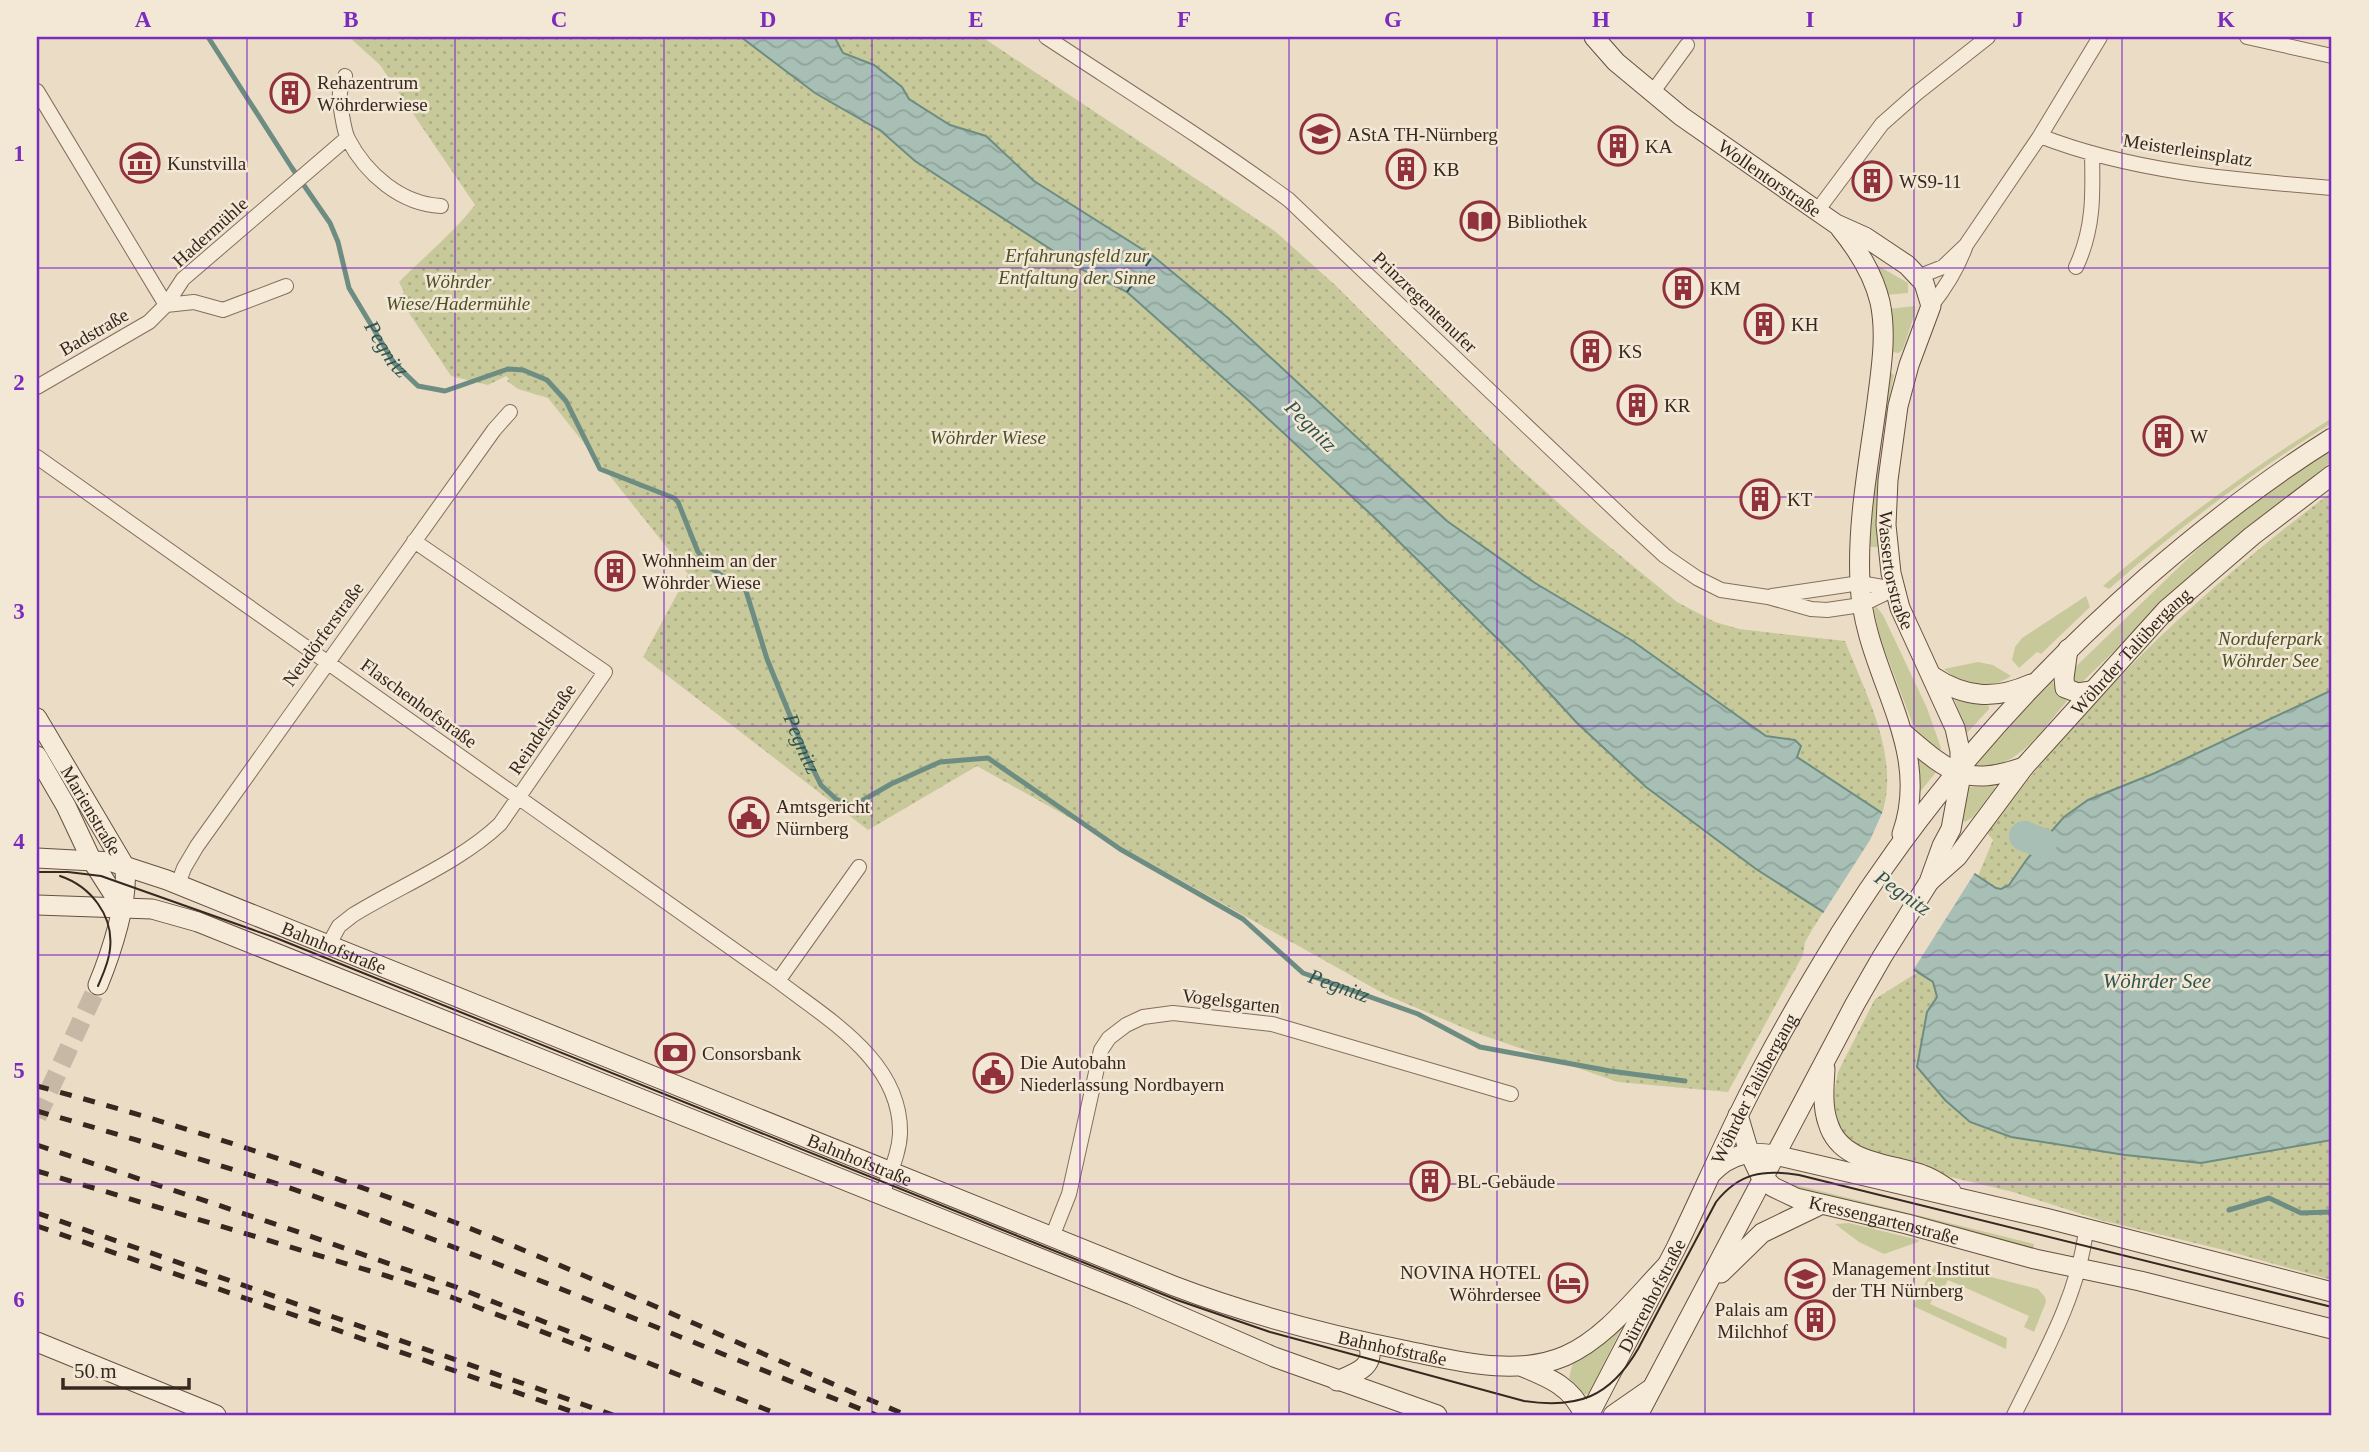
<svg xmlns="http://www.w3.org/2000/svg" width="2369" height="1452" font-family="Georgia,serif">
  <defs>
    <pattern id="park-dots" width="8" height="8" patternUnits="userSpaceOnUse" patternTransform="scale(1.75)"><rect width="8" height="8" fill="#c8c99a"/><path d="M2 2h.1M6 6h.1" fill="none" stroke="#acad84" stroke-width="1.8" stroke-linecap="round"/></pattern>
    <pattern id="water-waves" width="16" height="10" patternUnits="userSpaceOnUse" patternTransform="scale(1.75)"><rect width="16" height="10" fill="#a7bfb5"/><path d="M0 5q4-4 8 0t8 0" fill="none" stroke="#90a49b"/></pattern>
  </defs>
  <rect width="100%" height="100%" fill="#ebdcc6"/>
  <path fill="#c8c99a" d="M1875,264L1908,283V293L1885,295Z
    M1915,306L1914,316L1903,349L1899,353L1891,352L1888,309Z
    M1889,371L1894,375C1882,433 1873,488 1879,547H1867Z
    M2332,418V423C2253,472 2179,527 2109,589L2103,586C2176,523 2250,469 2332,418Z
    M2332,445V461L2245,532L2136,630L2077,687L2069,673L2231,517Z
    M2086,596L2090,607L2041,654L2037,652L2019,668L2012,660L2015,647L2022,638Z
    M1876,606L1883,615L1927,708L1941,748L1938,753L1917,733L1913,725L1880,638L1874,610Z
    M1978,662L1993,665L2011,676C1989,691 1964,687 1944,669Z
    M2052,680L2058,694L2067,701C2043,728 2017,772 1976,766V764Z
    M1954,698L1989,706V709L1967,733Z
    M1912,749L1937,771L1915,798Z
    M1994,786L1995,788L1973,817L1965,822L1962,820L1969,787Z
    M1792,1184L2034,1244L2033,1251L1791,1189Z
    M1849,1223L1919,1240L1918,1242L1884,1254L1859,1242L1835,1224Z
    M1935,1265L1952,1267L2038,1289L2045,1297L2046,1302L2034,1332L2024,1327L2029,1316L1948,1280L1942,1291L1937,1289L1930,1304L2007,1338L2006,1349L1913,1306Z
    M1620,1326L1622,1327L1589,1393L1585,1395L1569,1378L1573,1362Z"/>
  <path fill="url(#park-dots)" d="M349,37H982L1276,232L1335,285L1517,466L1583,525L1677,602L1715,622L1739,629L1845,641C1868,700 1909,772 1873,834C1852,871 1826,905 1805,942L1803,955L1728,1092L1618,1082L1476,1033L1386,995L977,766L868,830L643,657L688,574L548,398L518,389L507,381L509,379L506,376L488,385L451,376L399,298L404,292L399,282C425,256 453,233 475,205L380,65Z
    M2332,492V690L2155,773L2088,801L2027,859L2006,887L1996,888L1978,876L1993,840L1987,833C2084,701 2201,590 2332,492Z
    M1918,972L1934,982L1938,993L1933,1001L1970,1122L2011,1137L2125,1155L2201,1163L2332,1140V1280L2224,1250L2100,1220L2013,1192L1876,1159L1851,1144L1836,1123L1833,1099L1838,1072L1875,999Z"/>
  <path fill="url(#water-waves)" stroke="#6e8d82" stroke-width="2" d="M741,37L835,38L843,53L874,65L902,87L909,99L950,125L986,136L1034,181L1153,256L1228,318L1447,521L1535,583L1631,640L1766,736L1795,740L1801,746L1797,757L1996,888L2001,889L2009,885L2027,859L2064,817L2088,800L2155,773L2332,690V1140L2201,1163L2125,1155L2011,1137L1970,1122L1945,1100L1917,1067L1927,1012L1937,997L1933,982L1756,869L1646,787L1577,723L1522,663L1377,520L1248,400L1127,292L1081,269L915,161L881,131L815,93Z"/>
  <path fill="#ebdcc6" d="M1883,811L1976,871L1912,972L1822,915L1870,840Z"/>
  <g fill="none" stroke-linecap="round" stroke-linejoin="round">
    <g stroke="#6e8d82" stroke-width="5">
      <path id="s1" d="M208,37L292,168L330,223L338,242L349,288L394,363L418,386L445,391L508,369L523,370L547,380L566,401L600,469L674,498L678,502L698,552L712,569L746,591L767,659L806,755L821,785L836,799L853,806L891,784L940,762L988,758L1120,849L1243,919L1303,973L1418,1014L1480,1047L1610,1071L1685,1081"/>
      <path d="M2229,1210L2269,1198L2301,1213L2329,1212L2332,1216"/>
    </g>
    <path stroke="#a7bfb5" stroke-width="30" d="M2024,836L2042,843"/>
    <path stroke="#30554f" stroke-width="2" stroke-dasharray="9 7" stroke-linecap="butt" d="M1127,292L1153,256"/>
    <path stroke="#c7b8a5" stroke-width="19" stroke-dasharray="19 10" stroke-linecap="butt" d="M37,1117L98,985"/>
    <g stroke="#856e5d" stroke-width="16">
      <path id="minor" d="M1046,37C1128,91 1210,142 1289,200L1631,525L1665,556L1697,578L1721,590L1768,597L1811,609L1827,610L1861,605L1894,589
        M2247,37L2332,56
        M345,76C344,81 341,87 340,92C339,101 344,131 348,139C366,174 401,204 441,206
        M37,91L166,305
        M1652,93L1687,45
        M2040,136C2132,172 2234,180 2332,188
        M1817,211L1882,124L1917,93L1988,37
        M2076,267C2094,229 2093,194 2092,153
        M1920,276L1943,267L1965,246
        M166,305L194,302L223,310L286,286
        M1931,306C1946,287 1958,268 1966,245L2040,136L2100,37
        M37,387L149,322L166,305L183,279L347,138
        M37,457L778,981C827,1019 902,1061 900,1134C899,1156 888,1175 882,1196
        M1772,596L1860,583L1894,589
        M178,884L184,868L197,846L494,430L510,412
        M329,944L339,926L353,915C400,886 460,862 500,824L605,672L414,541
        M778,981L859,867
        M1052,1237L1069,1194L1101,1050L1109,1038L1126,1025L1143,1017L1173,1013L1272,1024L1511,1094
        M2014,1415C2043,1356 2078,1296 2086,1230"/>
    </g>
    <g stroke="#675040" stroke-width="21">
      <g id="secondary">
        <path id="s2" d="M1594,37L1616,62L1681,116L1836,224L1865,237L1907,265L1924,283L1931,306L1909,365L1898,406L1888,480L1886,525L1891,573L1900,608L1955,728L1960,751V780L1951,829L1942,846L1929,882L1882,957L1855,1004L1638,1415"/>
        <path d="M1840,228C1858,250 1873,273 1880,302C1887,335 1881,369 1877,402C1869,462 1857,522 1860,582C1863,673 1934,744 1902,834"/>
        <path d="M2068,649L2064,678L2065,688L2078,693L2091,691"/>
        <path d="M1932,676C1965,698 1995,700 2031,684"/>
        <path id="s3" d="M37,718L124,865C131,895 110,956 98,985"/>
        <path d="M1902,732C1948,771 1963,788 2024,767"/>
        <path d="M37,756L66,806L91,859L121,906"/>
        <path id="s4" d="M37,858L112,862L167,880L1174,1286C1250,1315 1328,1335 1408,1351C1458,1361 1516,1377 1565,1356C1606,1338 1636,1297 1667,1265"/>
        <path id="s5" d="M1930,881L1957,857L2024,767L2166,610L2252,536L2332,475"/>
        <path d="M37,905L152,909L198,922L1132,1295L1274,1357L1437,1415"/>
        <path d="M1825,1069C1824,1087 1822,1106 1828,1123C1840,1164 1890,1163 1923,1175C1933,1178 1942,1185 1951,1191"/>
        <path id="s6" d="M1738,1115L1749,1152L1759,1173L1773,1187L1796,1198L1907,1224L2035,1259L2140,1281L2332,1329"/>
        <path d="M1712,1173C1731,1153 1750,1151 1775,1155L2045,1218L2332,1292"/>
        <path d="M1721,1273L1762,1233L1820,1205"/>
        <path d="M37,1342L216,1415"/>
        <path d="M1523,1367C1550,1378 1572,1387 1584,1415"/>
        <path d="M1337,1381C1356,1373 1377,1367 1368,1343"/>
        <path id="s7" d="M1589,1415C1618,1360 1647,1304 1676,1248C1697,1205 1716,1161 1737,1118C1768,1054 1804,992 1841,932C1925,798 2028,681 2147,577C2205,527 2266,479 2332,438"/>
        <path d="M1613,1415L1649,1390"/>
      </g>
    </g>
    <use href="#minor" stroke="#f6ebd8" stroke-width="14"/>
    <use href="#secondary" stroke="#f6ebd8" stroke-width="19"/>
    <path stroke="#36281f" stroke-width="2" d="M37,872H68L101,876L276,938L1177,1300L1270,1332L1524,1401C1578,1409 1610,1397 1638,1349L1716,1202C1739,1173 1763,1169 1799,1175L2332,1307
      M60,876C90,886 114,915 110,949C109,962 103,974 98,986"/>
    <path stroke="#36281f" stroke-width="5" stroke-dasharray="12 12" stroke-linecap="butt" d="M37,1086C178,1124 317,1169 454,1222C606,1282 755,1352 906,1415
      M37,1111C145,1142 253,1174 359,1212C534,1275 704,1348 876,1415
      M37,1145L281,1226L456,1287L780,1415
      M37,1171L387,1276L451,1297L590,1350
      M37,1213L613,1415
      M37,1226L582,1415"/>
  </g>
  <path fill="none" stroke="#7b2cbf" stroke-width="2" stroke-opacity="0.55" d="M247,37V1415M455,37V1415M664,37V1415M872,37V1415M1080,37V1415M1289,37V1415M1497,37V1415M1705,37V1415M1914,37V1415M2122,37V1415M37,268H2332M37,497H2332M37,726H2332M37,955H2332M37,1184H2332"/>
  <defs>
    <g id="building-ring" transform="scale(2.0125)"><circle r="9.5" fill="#f3e7d5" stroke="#90313b" stroke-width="1.5"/><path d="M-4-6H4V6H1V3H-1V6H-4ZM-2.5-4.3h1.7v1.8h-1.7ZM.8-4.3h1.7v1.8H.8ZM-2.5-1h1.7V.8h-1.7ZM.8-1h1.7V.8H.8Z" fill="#90313b"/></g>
    <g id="university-ring" transform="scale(2.0125)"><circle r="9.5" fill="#f3e7d5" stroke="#90313b" stroke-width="1.5"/><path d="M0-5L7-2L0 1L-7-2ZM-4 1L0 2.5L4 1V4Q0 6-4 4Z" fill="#90313b"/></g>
    <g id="museum-ring" transform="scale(2.0125)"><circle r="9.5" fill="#f3e7d5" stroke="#90313b" stroke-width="1.5"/><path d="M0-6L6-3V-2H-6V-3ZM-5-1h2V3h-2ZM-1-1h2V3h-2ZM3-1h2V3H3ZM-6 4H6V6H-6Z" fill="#90313b"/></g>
    <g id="library-ring" transform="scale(2.0125)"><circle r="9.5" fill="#f3e7d5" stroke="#90313b" stroke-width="1.5"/><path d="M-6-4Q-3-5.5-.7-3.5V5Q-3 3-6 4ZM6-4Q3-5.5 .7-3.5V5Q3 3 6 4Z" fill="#90313b"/></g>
    <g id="civic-ring" transform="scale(2.0125)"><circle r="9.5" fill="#f3e7d5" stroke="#90313b" stroke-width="1.5"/><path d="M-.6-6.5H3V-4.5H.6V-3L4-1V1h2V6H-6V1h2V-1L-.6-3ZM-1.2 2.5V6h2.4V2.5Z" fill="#90313b"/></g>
    <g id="bank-ring" transform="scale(2.0125)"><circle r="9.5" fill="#f3e7d5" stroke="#90313b" stroke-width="1.5"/><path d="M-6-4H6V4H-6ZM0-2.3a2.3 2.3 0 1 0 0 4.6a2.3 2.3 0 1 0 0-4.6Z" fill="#90313b"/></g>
    <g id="hotel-ring" transform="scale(2.0125)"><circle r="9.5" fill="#f3e7d5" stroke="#90313b" stroke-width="1.5"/><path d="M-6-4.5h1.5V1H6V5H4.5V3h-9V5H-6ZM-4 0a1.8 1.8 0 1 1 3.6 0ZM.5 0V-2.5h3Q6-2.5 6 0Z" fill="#90313b"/></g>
  </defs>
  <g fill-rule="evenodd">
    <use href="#building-ring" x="290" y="93"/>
    <use href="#university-ring" x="1320" y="134"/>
    <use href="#building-ring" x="1618" y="146"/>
    <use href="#museum-ring" x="140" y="163"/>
    <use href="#building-ring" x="1406" y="169"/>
    <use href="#building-ring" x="1872" y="181"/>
    <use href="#library-ring" x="1480" y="221"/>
    <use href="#building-ring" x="1683" y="288"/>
    <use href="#building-ring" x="1764" y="324"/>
    <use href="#building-ring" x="1591" y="351"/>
    <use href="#building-ring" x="1637" y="405"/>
    <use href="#building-ring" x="2163" y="436"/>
    <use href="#building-ring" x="1760" y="499"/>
    <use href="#building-ring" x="615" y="571"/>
    <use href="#civic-ring" x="749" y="817"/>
    <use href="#bank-ring" x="675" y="1053"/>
    <use href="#civic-ring" x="993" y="1073"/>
    <use href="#building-ring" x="1430" y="1181"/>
    <use href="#university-ring" x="1805" y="1279"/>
    <use href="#hotel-ring" x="1568" y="1283"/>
    <use href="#building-ring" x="1815" y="1320"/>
  </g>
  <g text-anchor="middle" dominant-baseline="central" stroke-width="5" stroke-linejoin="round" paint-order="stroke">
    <g font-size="19" fill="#36281f" stroke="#f3e7d5" text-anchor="start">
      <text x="317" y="82">Rehazentrum<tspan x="317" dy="22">Wöhrderwiese</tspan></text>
      <text x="1347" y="134">AStA TH-Nürnberg</text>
      <text x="1645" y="146">KA</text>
      <text x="167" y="163">Kunstvilla</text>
      <text x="1433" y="169">KB</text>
      <text x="1899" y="181">WS9-11</text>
      <text x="1507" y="221">Bibliothek</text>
      <text x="1710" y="288">KM</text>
      <text x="1791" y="324">KH</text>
      <text x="1618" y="351">KS</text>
      <text x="1664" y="405">KR</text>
      <text x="2190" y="436">W</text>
      <text x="1787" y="499">KT</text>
      <text x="642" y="560">Wohnheim an der<tspan x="642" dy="22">Wöhrder Wiese</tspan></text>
      <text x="776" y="806">Amtsgericht<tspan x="776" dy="22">Nürnberg</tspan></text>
      <text x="702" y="1053">Consorsbank</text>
      <text x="1020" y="1062">Die Autobahn<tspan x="1020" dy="22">Niederlassung Nordbayern</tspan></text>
      <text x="1457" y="1181">BL-Gebäude</text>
      <text x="1832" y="1268">Management Institut<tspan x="1832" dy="22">der TH Nürnberg</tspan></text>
      <text x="1541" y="1272" text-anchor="end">NOVINA HOTEL<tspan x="1541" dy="22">Wöhrdersee</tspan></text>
      <text x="1788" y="1309" text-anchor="end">Palais am<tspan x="1788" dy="22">Milchhof</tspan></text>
    </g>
    <g font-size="19" fill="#36281f" stroke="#f3e7d5">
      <text transform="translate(2188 150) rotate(9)">Meisterleinsplatz</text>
      <text stroke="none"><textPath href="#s2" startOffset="226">Wollentorstraße</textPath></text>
      <text transform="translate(210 232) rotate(-42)">Hadermühle</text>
      <text transform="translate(1425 302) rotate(44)">Prinzregentenufer</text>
      <text transform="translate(94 332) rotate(-30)">Badstraße</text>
      <text stroke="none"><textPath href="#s2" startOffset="709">Wassertorstraße</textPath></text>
      <text transform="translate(323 634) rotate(-54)">Neudörferstraße</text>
      <text stroke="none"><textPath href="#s5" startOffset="306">Wöhrder Talübergang</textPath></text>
      <text transform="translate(419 703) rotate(36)">Flaschenhofstraße</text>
      <text transform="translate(542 729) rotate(-56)">Reindelstraße</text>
      <text stroke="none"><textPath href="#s3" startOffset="107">Marienstraße</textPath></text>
      <text stroke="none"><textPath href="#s4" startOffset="313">Bahnhofstraße</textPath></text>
      <text transform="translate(1231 1001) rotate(7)">Vogelsgarten</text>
      <text stroke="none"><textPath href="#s7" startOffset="366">Wöhrder Talübergang</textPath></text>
      <text stroke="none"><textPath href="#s4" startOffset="880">Bahnhofstraße</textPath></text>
      <text stroke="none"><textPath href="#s6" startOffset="198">Kressengartenstraße</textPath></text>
      <text stroke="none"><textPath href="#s7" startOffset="135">Dürrenhofstraße</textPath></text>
      <text stroke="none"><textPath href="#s4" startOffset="1446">Bahnhofstraße</textPath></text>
    </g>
    <g font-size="19" font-style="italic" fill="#4b5127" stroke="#f3e7d5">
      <text x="1077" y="255">Erfahrungsfeld zur<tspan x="1077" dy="22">Entfaltung der Sinne</tspan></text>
      <text x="458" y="281">Wöhrder<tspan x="458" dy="22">Wiese/Hadermühle</tspan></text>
      <text x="988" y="437">Wöhrder Wiese</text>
      <text x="2270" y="638">Norduferpark<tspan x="2270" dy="22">Wöhrder See</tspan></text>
    </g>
    <g font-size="21" font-style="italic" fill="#30554f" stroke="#f3e7d5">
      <text stroke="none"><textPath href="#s1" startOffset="362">Pegnitz</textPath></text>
      <text transform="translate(1311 426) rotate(45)">Pegnitz</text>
      <text stroke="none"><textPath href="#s1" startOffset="1015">Pegnitz</textPath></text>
      <text transform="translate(1903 893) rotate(35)">Pegnitz</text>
      <text x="2157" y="981">Wöhrder See</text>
      <text stroke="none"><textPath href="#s1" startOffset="1666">Pegnitz</textPath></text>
    </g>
  </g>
  <rect width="2369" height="1452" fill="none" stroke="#f3e7d5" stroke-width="77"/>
  <path d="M63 1378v10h126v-10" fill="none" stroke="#36281f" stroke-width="3.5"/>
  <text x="74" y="1378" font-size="21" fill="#36281f" stroke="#f3e7d5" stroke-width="5" paint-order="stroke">50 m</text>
  <rect x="38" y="38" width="2292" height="1376" fill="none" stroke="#7b2cbf" stroke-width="2.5"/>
  <g font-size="23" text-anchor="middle" font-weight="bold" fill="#7b2cbf">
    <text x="143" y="27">A</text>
    <text x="351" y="27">B</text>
    <text x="559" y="27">C</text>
    <text x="768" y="27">D</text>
    <text x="976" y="27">E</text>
    <text x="1184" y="27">F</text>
    <text x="1393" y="27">G</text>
    <text x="1601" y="27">H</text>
    <text x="1810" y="27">I</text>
    <text x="2018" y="27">J</text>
    <text x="2226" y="27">K</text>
    <text x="19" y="161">1</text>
    <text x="19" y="390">2</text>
    <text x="19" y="619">3</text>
    <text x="19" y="849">4</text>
    <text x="19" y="1078">5</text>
    <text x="19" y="1307">6</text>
  </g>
</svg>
